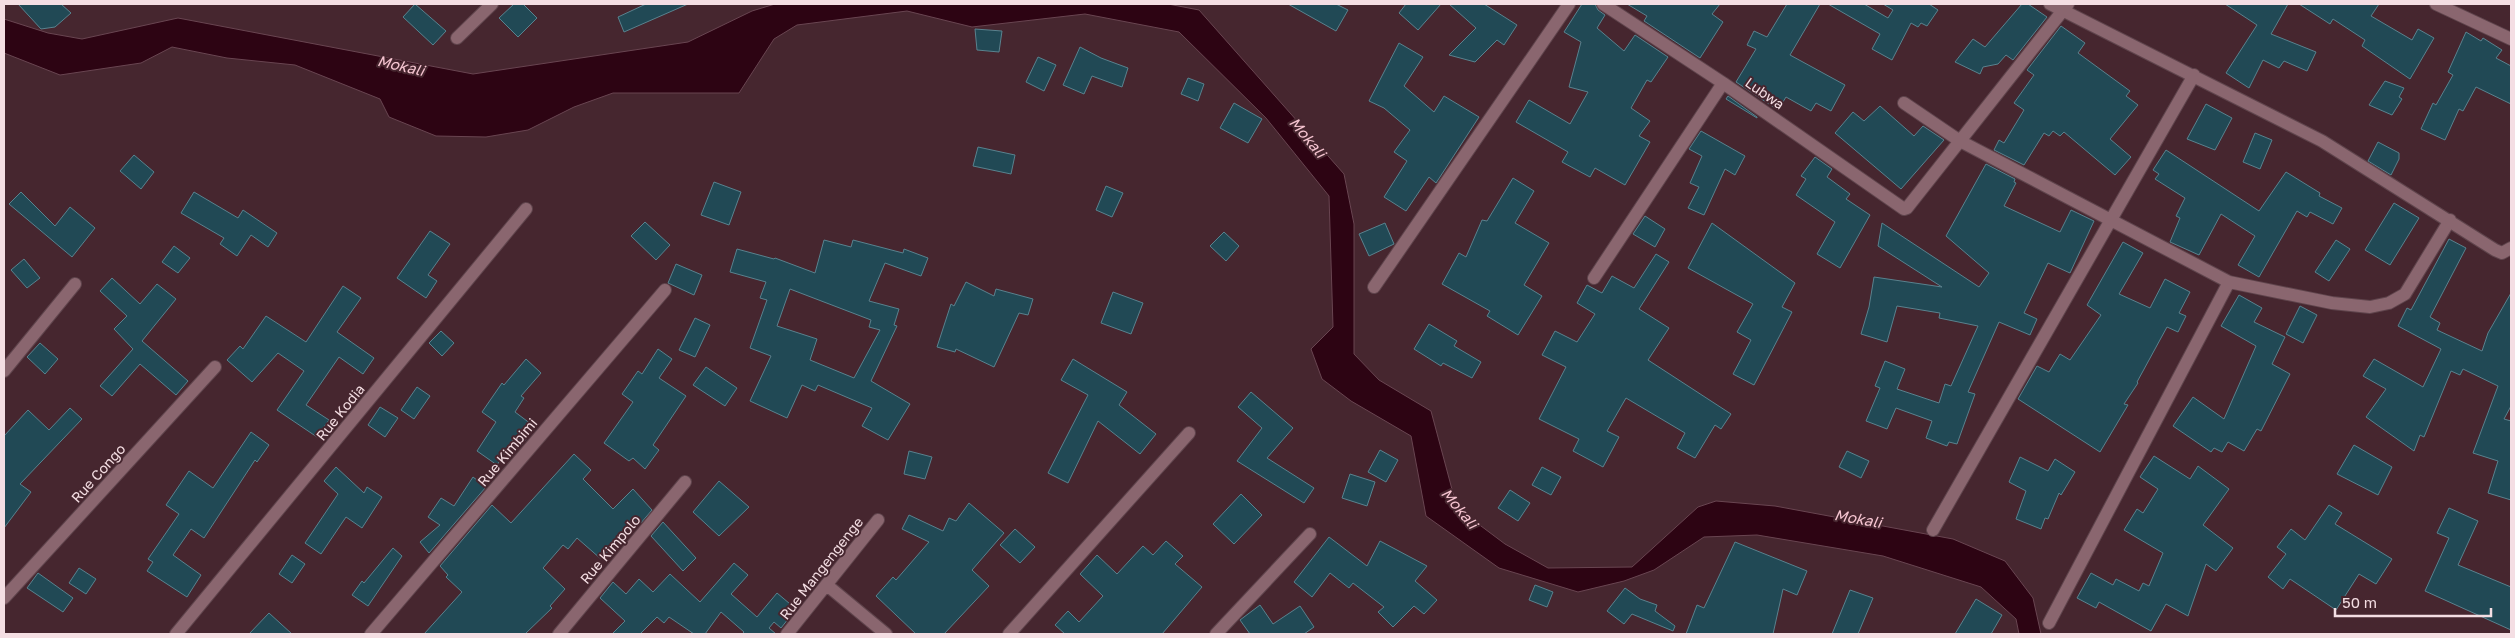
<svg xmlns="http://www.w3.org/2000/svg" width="2515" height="638" font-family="'Golos Text',sans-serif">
  <rect width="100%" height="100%" fill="#46262f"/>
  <path fill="#2d0413" stroke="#694551" d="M775,4H1168L1199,10L1344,174L1354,224V354L1379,380L1431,411L1457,508L1505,544L1548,568L1632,567L1698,507L1716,501L1775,506L1953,539L2005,561L2033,598L2041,634H2019L2016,619L1981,587L1883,556L1757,535L1704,537L1654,570L1624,581L1578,592L1499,568L1426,516L1411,436L1351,401L1322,379L1311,349L1333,327L1329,196L1266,118L1179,32L1085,14L972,27L907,11L797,25L774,39L739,93H613L574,107L528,130L486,137L436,136L389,117L380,99L295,65L227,58L172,47L141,63L60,75L4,53V19L48,33L82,39L178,18L473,74L688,42L752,11Z"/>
  <path fill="#214955" stroke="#59828e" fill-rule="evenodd" d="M18,4H61L71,13L55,27L41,29Z
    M415,4L446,31L433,45L403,17Z
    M514,4H523L537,18L518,37L499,18Z
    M646,4H688L624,32L618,17Z
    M1288,4H1336L1348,10L1336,31Z
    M1406,4H1441L1418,30L1399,13Z
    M1449,4H1484L1517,25L1504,45L1497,40L1475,62L1449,55L1476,28Z
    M1582,4H1595L1598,10L1605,15L1597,28L1624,51L1635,35L1668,57L1651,82L1647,80L1631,108L1650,121L1639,136L1650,142L1625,185L1595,168L1590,177L1562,162L1568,152L1516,122L1529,100L1570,124L1588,92L1569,87L1581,42L1564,32Z
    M1627,4H1720L1712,14L1723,22L1700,58L1644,21L1647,16Z
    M1787,4H1820L1790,55L1845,85L1831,111L1816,103L1811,111L1786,97L1778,110L1736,82L1756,49L1747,45L1754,31L1767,37Z
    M1828,4H1864L1888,18L1893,10L1883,4H1929L1938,10L1927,26L1921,23L1918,27L1911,23L1892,60L1872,49L1880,34Z
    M2022,4H2028L2047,17L2013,60L2006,55L1998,64L1983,67L1980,74L1955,62L1973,39L1985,47Z
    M2225,4H2288L2271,34L2316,52L2307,71L2284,61L2279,68L2263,60L2249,88L2226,73L2257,25Z
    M2299,4H2379L2371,16L2412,40L2418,29L2434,38L2410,79L2362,46L2365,40L2333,19L2330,24Z
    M2061,26L2085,43L2078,53L2130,91L2126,96L2138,105L2110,139L2131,157L2115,175L2064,132L2060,136L2053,131L2049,136L2044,133L2024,165L1994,150L1999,140L2004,143L2024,110L2014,103L2034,75L2027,70Z
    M975,29L1002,31L999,52L977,50Z
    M2466,32L2481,41L2483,38L2502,50L2496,58L2511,66V104L2476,87L2463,111L2459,109L2445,140L2421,129L2433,103L2436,105L2453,75L2448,72Z
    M1399,43L1423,57L1404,86L1434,112L1444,96L1479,117L1436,183L1429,177L1406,211L1384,197L1407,161L1394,152L1410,130L1384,108L1369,101Z
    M1080,47L1101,58L1128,68L1122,87L1092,76L1084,94L1063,85Z
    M1038,57L1056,65L1044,91L1026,82Z
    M1188,78L1204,84L1198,101L1181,94Z
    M2385,81L2404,88L2399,97L2402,99L2392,115L2369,105Z
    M1728,96L1757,117V118L1726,99Z
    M1234,103L1262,119L1248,143L1220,128Z
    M2206,104L2232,118L2215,150L2187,139Z
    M1880,106L1914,136L1923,126L1944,140L1901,189L1835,133L1853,112L1864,121Z
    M1701,131L1745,156L1735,175L1725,169L1704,215L1688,208L1699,187L1690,183L1702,156L1689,149Z
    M2255,133L2272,140L2260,169L2243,162Z
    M2378,142L2399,153V159L2391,175L2368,161Z
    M978,147L1015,155L1011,174L973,166Z
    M2166,150L2259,211L2286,172L2320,193L2319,196L2342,208L2333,224L2310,212L2307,217L2297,211L2259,277L2238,265L2255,236L2221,214L2199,255L2170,242L2180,218L2176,216L2185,198L2155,179L2159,174L2153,170Z
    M134,155L154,172L141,189L120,171Z
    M1815,157L1832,169L1827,177L1850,194L1846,199L1870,215L1840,268L1817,254L1835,222L1796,195L1806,179L1801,176Z
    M1986,164L2015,179L2014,182L2016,183L2004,206L2060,232L2071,210L2094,221L2070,273L2048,263L2024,313L2037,319L2030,335L1999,322L1968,392L1975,394L1957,444L1949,442L1947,446L1926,438L1932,421L1896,408L1887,429L1866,421L1880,388L1875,386L1885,361L1905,369L1897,389L1939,403L1945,384L1951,386L1978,326L1939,318L1940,313L1897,306L1887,342L1861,334L1869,307L1874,277L1942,287L1878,246L1882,223L1979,287L1989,273L1946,236Z
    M1513,178L1534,191L1515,223L1549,243L1524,285L1542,296L1518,335L1487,316L1490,311L1442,284L1459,253L1466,257L1482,220L1487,221Z
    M714,182L741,192L729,225L701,215Z
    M1106,186L1123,193L1112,217L1096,210Z
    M21,192L55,226L70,207L95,228L72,257L9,204Z
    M194,192L238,218L243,210L277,233L268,247L251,235L237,256L220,244L224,238L181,213Z
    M2394,203L2419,218L2390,265L2365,250Z
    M1645,216L1665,229L1655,247L1633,234Z
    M645,222L670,245L656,260L631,236Z
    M1385,223L1394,244L1369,256L1359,234Z
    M1712,223L1795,283L1782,307L1792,312L1754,385L1733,374L1751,340L1737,332L1753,304L1688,268Z
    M430,231L450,244L428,275L437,281L426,298L397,278Z
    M1224,232L1239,246L1226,261L1210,246Z
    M2449,239L2466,248L2430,317L2440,323L2437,330L2482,351L2488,333L2511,293V406L2504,419L2511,421V500L2488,493L2498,461L2473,453L2498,386L2463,369L2460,375L2451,371L2424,437L2420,435L2414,451L2366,417L2386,389L2363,376L2374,359L2423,387L2441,349L2398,326L2407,308L2411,310Z
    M824,240L851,247L853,240L903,253L904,249L928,258L921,276L885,263L869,301L899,309L894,325L897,326L871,381L910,404L888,440L862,426L872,408L818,385L815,391L802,385L787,418L750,401L771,356L750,348L767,300L760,298L766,282L730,272L737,249L774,259L775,258L815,273ZM790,289L871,320L869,327L880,330L854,378L810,360L817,339L777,326Z
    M2336,240L2350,249L2329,281L2315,272Z
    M2123,242L2143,253L2119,294L2150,308L2165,279L2190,292L2179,313L2186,316L2178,332L2167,327L2137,382L2138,383L2124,404L2128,405L2100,452L2018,399L2037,366L2049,372L2060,354L2070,360L2101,315L2087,305Z
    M174,246L190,258L178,273L162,262Z
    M1656,254L1669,262L1639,309L1669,328L1648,360L1731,414L1721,429L1715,425L1695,458L1677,448L1685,433L1626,398L1607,431L1619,437L1603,467L1573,451L1579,439L1539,419L1566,367L1542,355L1555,331L1577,342L1595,314L1577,303L1587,285L1602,293L1612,276L1634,288Z
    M24,259L40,278L27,288L11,270Z
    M676,264L702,275L694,295L668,283Z
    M112,278L140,304L157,284L176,299L142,341L188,381L176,395L140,364L112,396L100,386L133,349L114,329L127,316L100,291Z
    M966,282L994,296L996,289L1033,299L1028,315L1019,313L994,367L956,349L955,352L937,347L951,304L954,306Z
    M343,286L361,298L337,332L374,358L363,374L339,357L306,405L329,420L317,437L277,410L304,371L278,353L252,382L227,360L240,346L243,349L266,316L306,342Z
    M1113,292L1143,303L1131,334L1101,323Z
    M2239,295L2262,308L2254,322L2285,337L2272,364L2290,374L2261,431L2257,429L2244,451L2228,442L2222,452L2214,448L2211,452L2173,426L2193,397L2224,419L2256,346L2221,326Z
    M2300,306L2317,315L2303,343L2286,334Z
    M695,318L710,325L695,357L679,350Z
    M1429,324L1457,341L1454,346L1481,362L1472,378L1443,363L1441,366L1414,349Z
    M441,331L454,343L442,356L429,343Z
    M40,343L58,359L45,374L27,357Z
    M658,349L672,359L659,378L686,396L653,445L659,450L645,469L633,458L629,461L604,443L633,402L622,394L638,371L642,374Z
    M526,359L541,373L521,396L524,398L515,412L535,427L521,446L513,440L497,465L477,451L496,422L482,412L502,383L504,385Z
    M1073,359L1127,392L1119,405L1156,434L1140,454L1098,421L1068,483L1048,473L1088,395L1061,380Z
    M706,367L737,388L725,406L693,385Z
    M417,387L430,396L414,419L401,410Z
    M1251,392L1293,428L1267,458L1314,488L1304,503L1237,461L1262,428L1238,407Z
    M380,407L398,418L385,437L368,425Z
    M70,408L82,419L20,484L31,492L4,528V436L28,410L49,430Z
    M251,432L269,445L257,462L255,460L204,538L191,529L173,555L201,575L187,597L147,571L153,562L148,559L179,514L166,505L189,471L213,488Z
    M2354,445L2392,467L2378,495L2337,474Z
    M1380,450L1398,460L1386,482L1368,472Z
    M909,451L932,457L925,479L904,474Z
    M1847,451L1869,461L1861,478L1839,467Z
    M574,454L591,470L583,479L613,509L633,489L652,510L640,524L638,523L635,526L633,523L601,559L577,538L568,549L563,545L543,568L565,589L550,606L552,608L525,634H424L462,592L446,577L448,575L440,566L492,505L511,523Z
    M2154,456L2190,479L2198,466L2229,489L2203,525L2233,548L2216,571L2206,564L2188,616L2166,604L2151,631L2099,602L2096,608L2077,598L2091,573L2113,585L2116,579L2139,591L2143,583L2149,586L2163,553L2124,530L2137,509L2143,513L2158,489L2140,477Z
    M2020,457L2048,471L2055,459L2075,472L2061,495L2059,493L2048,519L2045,518L2041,529L2016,519L2026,491L2009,482Z
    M336,467L364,493L367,487L382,497L362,528L346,517L321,554L305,543L338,494L324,481Z
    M1542,467L1561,477L1551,495L1532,485Z
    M1350,474L1375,482L1367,506L1342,498Z
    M473,477L486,487L429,553L420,542L440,525L428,517L441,498L454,506Z
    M719,481L749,507L719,536L693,512Z
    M1510,490L1530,503L1518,521L1498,508Z
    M1241,494L1262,515L1234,544L1213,524Z
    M969,503L1004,533L972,570L989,586L944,634H916L876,596L893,577L896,580L929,542L902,529L909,515L943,531L949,518L956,521Z
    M2329,505L2342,513L2335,524L2392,559L2376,584L2359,574L2336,610L2290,579L2283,589L2268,577L2286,554L2277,547L2291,529L2305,540Z
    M2449,508L2478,521L2458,565L2511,587V630L2425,591L2449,538L2437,533Z
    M663,522L696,558L683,571L651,536Z
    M1015,529L1035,547L1020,563L1000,545Z
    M1329,537L1367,566L1380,541L1427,566L1415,581L1437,600L1424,614L1414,606L1393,627L1378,612L1384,607L1353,583L1349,588L1330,573L1312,597L1294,582Z
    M1166,541L1183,556L1175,564L1202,587L1162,634H1065L1055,625L1068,611L1079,622L1103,596L1080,574L1097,555L1117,574L1143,546L1153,555Z
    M1735,542L1807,571L1797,595L1783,589L1773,634H1686L1697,605L1704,608Z
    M393,548L402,556L368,606L352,595L362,581L364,583Z
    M292,555L305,564L292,583L279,574Z
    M734,563L748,575L731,594L757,617L777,593L796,609L781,628L774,622L769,628L776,634H742L744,632L721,612L705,634H694L669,617L664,623L657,617L640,634H612L625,621L600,598L613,582L626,594L639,579L653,592L670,574L700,602Z
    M79,568L96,579L86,594L69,583Z
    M38,573L73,598L63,612L27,588Z
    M1535,585L1553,592L1547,607L1529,600Z
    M1625,588L1640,599L1657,605L1655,611L1675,626L1673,631L1632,614L1624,624L1607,611Z
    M1850,590L1873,598L1858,634H1832Z
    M1976,599L2002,615L1991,634H1955Z
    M1260,605L1273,624L1300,606L1314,627L1304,634H1250L1240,620Z
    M269,613L292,634H249Z"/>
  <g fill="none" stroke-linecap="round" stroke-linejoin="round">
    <g stroke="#5f444c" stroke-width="14">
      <path id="minor" d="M1603,4L1723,83L1904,209L1907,208L2068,4
        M2050,4L2322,141L2495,250L2502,253L2511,248
        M2436,4L2511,39
        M457,38L492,4
        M1904,103L1960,141L2229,282L2332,303L2370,307L2389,303L2405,294L2450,220
        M1594,278L1723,83
        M1374,287L1569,4
        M4,371L75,284
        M1933,530L2194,75
        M828,586L886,634
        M4,598L215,367
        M2049,623L2229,282
        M176,634L526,209
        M371,634L665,290
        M559,634L685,482
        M787,634L878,520
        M1009,634L1189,433
        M1216,634L1310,534"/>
    </g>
    <use href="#minor" stroke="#8a666f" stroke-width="12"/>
  </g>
  <g text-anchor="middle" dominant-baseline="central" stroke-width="4" stroke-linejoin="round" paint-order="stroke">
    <g font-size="14" fill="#f4dee3" stroke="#46262f">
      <text transform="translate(1765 93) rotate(35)">Lubwa</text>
      <text transform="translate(340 412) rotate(-51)">Rue Kodia</text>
      <text transform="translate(507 452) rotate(-50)">Rue Kimbimi</text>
      <text transform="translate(98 473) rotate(-48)">Rue Congo</text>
      <text transform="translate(610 549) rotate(-50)">Rue Kimpolo</text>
      <text transform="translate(821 568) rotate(-52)">Rue Mangengenge</text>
    </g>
    <g font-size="15" font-style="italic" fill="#f6c5d1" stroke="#46262f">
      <text transform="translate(401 65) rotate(13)">Mokali</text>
      <text transform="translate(1308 137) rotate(50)">Mokali</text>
      <text transform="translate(1460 508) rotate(50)">Mokali</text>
      <text transform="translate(1858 518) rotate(10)">Mokali</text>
    </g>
  </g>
  <rect width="2515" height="638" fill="none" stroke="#f4dee3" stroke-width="10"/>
  <path d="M2335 608v8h156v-8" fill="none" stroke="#f4dee3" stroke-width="2.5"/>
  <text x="2342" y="608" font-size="15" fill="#f4dee3" stroke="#46262f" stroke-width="4" paint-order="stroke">50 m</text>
</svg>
